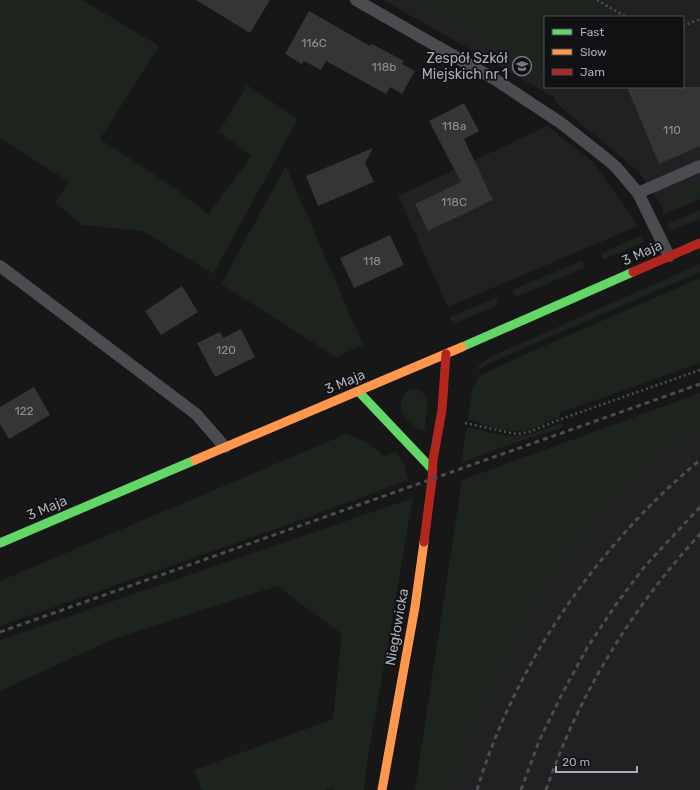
<svg xmlns="http://www.w3.org/2000/svg" width="700" height="790" font-family="Rubik,sans-serif">
  <rect width="100%" height="100%" fill="#171717"/>
  <path fill="#212123" fill-rule="evenodd" d="M383,0H700V199L667,213L638,171L557,104L554,97ZM545,17H683V87H545Z
    M547,126L594,163L638,226L448,307L398,196Z
    M700,424V790H448L460,753L515,634L580,536L655,456Z"/>
  <path fill="#1d241e" d="M0,0H82L159,46L100,139L182,193L208,214L252,156L219,132L247,85L298,119L213,274L143,231L82,225L55,202L69,182L0,138Z
    M412,0H589L612,13L609,17H545V77L412,1Z
    M286,166L363,345L336,357L221,284Z
    M700,181V199L663,215C658,195 686,187 700,181Z
    M700,210V219L672,230L669,228L667,224Z
    M641,236L644,242L603,260L601,253Z
    M583,260L584,268L516,297L512,290Z
    M700,264V272L499,359L474,371L485,360L492,356Z
    M700,278V363L559,413L560,417C548,421 537,428 524,430C505,434 486,425 468,419C470,406 470,385 481,375L519,357Z
    M496,298L498,305L453,324L449,317Z
    M415,389L421,391L428,399L425,427L423,431C416,429 404,418 402,411C399,400 404,389 415,389Z
    M700,393V425L656,456L581,537L517,634L462,753L450,790H415L462,480Z
    M562,423L563,426L561,428L508,445L461,463L467,427C482,429 495,435 510,436C527,438 546,428 562,423Z
    M346,434L368,443L384,456L396,452L404,465L408,480L284,526L0,626V581Z
    M413,498L367,763L364,790H334L335,786L325,790H202L194,770L333,719L342,634L277,586L113,639L0,691V640Z"/>
  <path fill="#353536" d="M196,0H270L250,33Z
    M309,11L370,46L372,44L404,61L402,64L415,71L402,94L390,87L386,94L326,61L321,70L304,61L302,64L285,54Z
    M627,87H700V146L659,164Z
    M464,103L479,131L464,139L493,200L428,231L415,204L461,182L429,121Z
    M373,148L365,163L374,182L318,206L306,176Z
    M390,235L404,265L354,288L340,258Z
    M182,286L198,312L161,335L145,311Z
    M241,329L255,357L215,377L197,343L220,332L223,338Z
    M34,387L50,415L9,439L0,424V407Z"/>
  <g fill="none" stroke-linecap="round" stroke-linejoin="round">
    <path stroke="#4d4e52" stroke-width="2.5" stroke-dasharray="2 3" stroke-linecap="butt" d="M597,0L626,17
      M683,26L700,19
      M465,423L506,432L517,434L529,432L561,419L700,370"/>
    <path stroke="#4b4c50" stroke-width="12" d="M356,0L496,80L561,123L608,160L616,167L638,193L669,256
      M638,193L700,166
      M0,266L196,414L225,447"/>
    <path stroke="#63d668" stroke-width="9" d="M462,347L633,272
      M359,392L431,468
      M0,543L195,460"/>
    <path stroke="#ff974d" stroke-width="9" d="M195,460L462,347
      M382,790L415,607L424,542"/>
    <path stroke="#b3261e" stroke-width="9" d="M633,272L700,243
      M424,542L432,480L433,460L442,410L446,354"/>
    <path stroke="#4b4c4f" stroke-width="3" stroke-dasharray="5 4" stroke-linecap="butt" d="M0,632L700,384
      M477,790C515,663 599,544 700,460
      M521,790L539,741L562,694L587,648L617,603L645,566L700,507
      M546,790C579,694 631,609 700,534"/>
  </g>
  <defs>
    <g id="school-ring" transform="scale(1)"><circle r="9.5" fill="#111113" stroke="#757880" stroke-width="1.5"/><path d="M0-5L7-2L0 1L-7-2ZM-4 1L0 2.5L4 1V4Q0 6-4 4Z" fill="#757880"/></g>
  </defs>
  <g fill-rule="evenodd">
    <use href="#school-ring" x="522" y="66"/>
  </g>
  <g text-anchor="middle" dominant-baseline="central" stroke-width="3.5" stroke-linejoin="round" paint-order="stroke">
    <g font-size="12" fill="#8b8f98">
      <text x="314" y="43">116C</text>
      <text x="384" y="67">118b</text>
      <text x="454" y="126">118a</text>
      <text x="672" y="130">110</text>
      <text x="454" y="202">118C</text>
      <text x="372" y="261">118</text>
      <text x="226" y="350">120</text>
      <text x="24" y="411">122</text>
    </g>
    <g font-size="14" fill="#a8adb8" stroke="#111113" text-anchor="end">
      <text x="508" y="58">Zespół Szkół<tspan x="508" dy="16">Miejskich nr 1</tspan></text>
    </g>
    <g font-size="14" fill="#a8adb8" stroke="#111113">
      <text transform="translate(642 253) rotate(-24)">3 Maja</text>
      <text transform="translate(345 382) rotate(-23)">3 Maja</text>
      <text transform="translate(47 508) rotate(-23)">3 Maja</text>
      <text transform="translate(397 627) rotate(-80)">Niegłowicka</text>
    </g>
  </g>
  <rect x="544" y="16" width="140" height="72" fill="#111113" stroke="#4d4f55"/>
  <rect x="552" y="29" width="20" height="6" fill="#63d668" stroke="#4d4f55"/>
  <text x="580" y="36" font-size="12" fill="#a8adb8">Fast</text>
  <rect x="552" y="49" width="20" height="6" fill="#ff974d" stroke="#4d4f55"/>
  <text x="580" y="56" font-size="12" fill="#a8adb8">Slow</text>
  <rect x="552" y="69" width="20" height="6" fill="#b3261e" stroke="#4d4f55"/>
  <text x="580" y="76" font-size="12" fill="#a8adb8">Jam</text>
  <path d="M556 766v6h81v-6" fill="none" stroke="#a8adb8" stroke-width="2"/>
  <text x="562" y="766" font-size="12" fill="#a8adb8" stroke="#111113" stroke-width="3" paint-order="stroke">20 m</text>
</svg>
